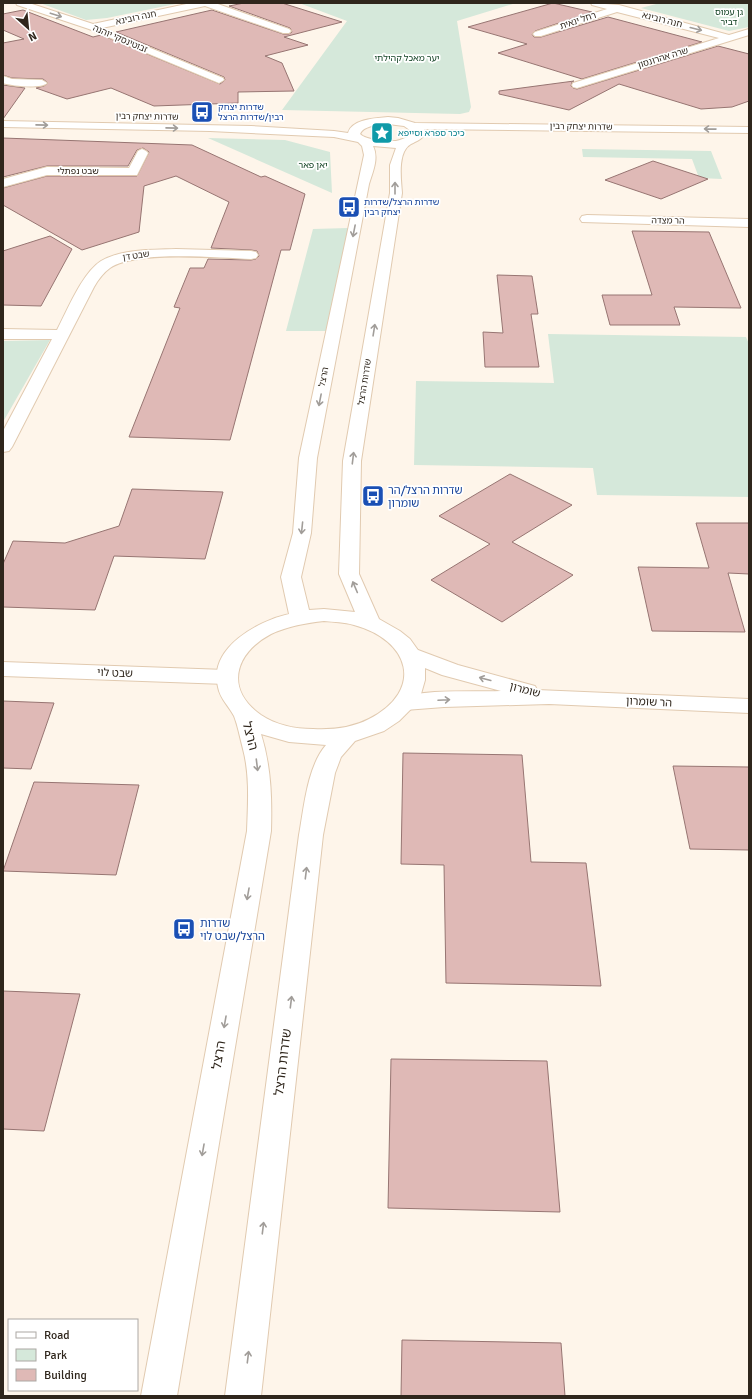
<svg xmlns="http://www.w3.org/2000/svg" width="752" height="1399" font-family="Signika,'Noto Sans Hebrew',sans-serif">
  <rect width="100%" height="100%" fill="#fef5ea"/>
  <path fill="#d5e8da" d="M40,3H180L107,18L86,20Z
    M299,3H516L457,21L471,107L469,112L460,114L282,110L347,21Z
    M660,3H748L749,27L729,31L641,8Z
    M208,138L285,140L330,152L332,193Z
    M582,149L711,151L722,179L699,178L692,159L583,157Z
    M348,228L331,331H286L313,229Z
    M548,334L746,337L749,344V497L597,495L593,468L414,465L416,381L554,383Z
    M50,340L3,422V341Z"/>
  <path fill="#dfb9b6" stroke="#977572" d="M244,3H282L342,22L284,37L308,45L265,56L282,63L294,91L238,92V103L154,106L111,88L67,99L36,88L44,86L48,83L43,79L12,78L3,75V43L24,39L3,30V14L23,10L93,37L101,35L220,84L225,80L224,77L116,32L212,10L283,34H289L292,32L290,28L229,6Z
    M553,3L592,12L535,31L532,34L534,37H541L608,17L702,42L582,79L498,53L527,44L468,27Z
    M718,46L749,54V101L732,107L701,109L619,84L569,110L499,94V91L574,81L572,82L571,86L573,88L577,89Z
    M3,85L25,88L3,119Z
    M3,138L192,145L261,177L265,176L305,194L290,250H281L230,440L129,437L180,308L174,307L190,268H204L208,259L251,260L256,259L259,256L257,251L251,250L211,248L229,202L176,176L144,186L139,232L82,250L3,205V188L47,176H137L149,152L143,148L137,150L128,166H47L3,177Z
    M653,161L708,179L661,199L605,180Z
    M632,231L709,232L741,308L674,307L680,325H610L602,295H652Z
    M50,236L72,249L41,306L3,305V251Z
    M497,275L532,276L538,314H531L539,367H485L483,332L503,333Z
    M510,474L572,505L512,542L573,575L502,622L431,580L490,544L439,516Z
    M132,489L223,492L205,559L114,556L95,610L3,607V564L13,541L65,543L119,526Z
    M696,523H749V574L728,573L745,632L652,631L638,567L709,568Z
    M3,701L54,703L31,769L3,768Z
    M403,753L522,755L531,862L586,863L601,986L446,983L444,865L401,864Z
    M673,766L749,767V850L690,849Z
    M34,782L139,785L116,875L3,871Z
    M3,991L80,994L44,1131L3,1129Z
    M391,1059L547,1061L560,1212L388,1208Z
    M402,1340L561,1343L565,1396H401Z"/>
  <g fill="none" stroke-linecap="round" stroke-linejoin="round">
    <g stroke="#e1cab0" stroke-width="2">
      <path id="minor" d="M16,3H29L93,24L191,3H215L289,29L291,31L289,33H283L205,6L102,28L223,78L224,80L219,83L89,29L17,5Z
        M591,3L619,5L729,35L749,29V35L577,88L573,87L572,85L573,83L719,38L617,12L541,36H535L533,34L535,32L607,9L592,5Z
        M3,76L12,79L42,80L47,83C42,89 11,86 3,83Z
        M142,149L146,151L148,153L137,175H47L3,187V179L47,167L129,168L138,151Z
        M587,215L749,219V227L582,222L580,219L582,216Z
        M176,249L251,251L256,252L258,255L256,258L251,259C218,258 136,250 110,268C103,273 98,280 94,287L12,447L9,451L3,452V431L52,339H3V329L57,330C67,311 82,273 101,261C122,249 151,250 176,249Z
        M410,647L458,665L535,686L537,690L749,699V713L549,704L444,707L405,710L397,708L394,703L397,698C427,689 469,692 501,691L442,675L403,659L399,654L403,649Z
        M3,662L226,670L234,672L237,677L234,682L226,684L3,676Z"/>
    </g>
    <g stroke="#e1cab0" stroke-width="2">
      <path id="major" d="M388,117L398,118L415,123L749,127V133L424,129L426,132C423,139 417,141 411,144C397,152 401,179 402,193L361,461L359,574L379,619L400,631L410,639L420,653L425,664V680L421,694L414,706L399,721L384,731L355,741L341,757L335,773L323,835L261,1396H225L299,835C304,808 307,767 326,745L289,742L261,734C271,766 272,798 271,831L177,1396H141L247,831C248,804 250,775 243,749C240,738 238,726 234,716C229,706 220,699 218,687C208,648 258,621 289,614L281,577L293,533L299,458L364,155L362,146L358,142L334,137L210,131L3,127V121L251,126L334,131L348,133C352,119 376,118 388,117ZM388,124L404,126L414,133C410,136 405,138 400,140C392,143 365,140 360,134C364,125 379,125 388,124ZM373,146L396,148L390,165V193L343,461L339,574L355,612L324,609L309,610L301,577L311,533L317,458L369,184C373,171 379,158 373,146ZM324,621C334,622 344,622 354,625C410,640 425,690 369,719C352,728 332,730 313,729C295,729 276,725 261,715C224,689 235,653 271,634C288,626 306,623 324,621Z"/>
    </g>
    <use href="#minor" fill="#fff" fill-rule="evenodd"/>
    <use href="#major" fill="#fff" fill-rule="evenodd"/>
  </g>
  <defs><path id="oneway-shaft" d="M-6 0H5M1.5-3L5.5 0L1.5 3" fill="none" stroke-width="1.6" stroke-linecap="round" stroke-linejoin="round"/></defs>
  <g stroke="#a19d99">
    <use href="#oneway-shaft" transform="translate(56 15) rotate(18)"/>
    <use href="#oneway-shaft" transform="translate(696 29) rotate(14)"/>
    <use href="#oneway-shaft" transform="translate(42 125) rotate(1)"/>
    <use href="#oneway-shaft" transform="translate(172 128) rotate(1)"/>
    <use href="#oneway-shaft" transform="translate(710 129) rotate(-179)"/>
    <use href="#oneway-shaft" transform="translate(395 188) rotate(-90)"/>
    <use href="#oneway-shaft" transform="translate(354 231) rotate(101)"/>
    <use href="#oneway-shaft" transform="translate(374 330) rotate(-81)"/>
    <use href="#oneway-shaft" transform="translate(320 400) rotate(101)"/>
    <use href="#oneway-shaft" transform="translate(353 458) rotate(-83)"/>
    <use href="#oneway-shaft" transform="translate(302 528) rotate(96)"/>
    <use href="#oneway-shaft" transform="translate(355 587) rotate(-113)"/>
    <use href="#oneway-shaft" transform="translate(485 679) rotate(-165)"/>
    <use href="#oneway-shaft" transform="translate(444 700) rotate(-3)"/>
    <use href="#oneway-shaft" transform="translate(257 765) rotate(83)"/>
    <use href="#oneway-shaft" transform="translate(306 873) rotate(-83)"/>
    <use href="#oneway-shaft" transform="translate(248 894) rotate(100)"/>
    <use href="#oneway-shaft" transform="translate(291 1002) rotate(-83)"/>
    <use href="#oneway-shaft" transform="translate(225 1022) rotate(100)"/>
    <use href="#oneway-shaft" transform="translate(203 1150) rotate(100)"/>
    <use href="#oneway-shaft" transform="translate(263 1228) rotate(-83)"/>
    <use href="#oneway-shaft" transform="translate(248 1357) rotate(-83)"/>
  </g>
  <defs>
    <g id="bus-square" transform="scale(1.15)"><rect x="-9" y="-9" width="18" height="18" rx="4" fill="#1a4fb4" stroke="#fff"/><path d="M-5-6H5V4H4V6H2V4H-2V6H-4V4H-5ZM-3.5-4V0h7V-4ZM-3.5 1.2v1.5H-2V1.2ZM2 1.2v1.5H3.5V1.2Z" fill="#fff"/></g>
    <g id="sight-square" transform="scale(1.15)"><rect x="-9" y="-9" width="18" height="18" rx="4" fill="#0f9aa8" stroke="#fff"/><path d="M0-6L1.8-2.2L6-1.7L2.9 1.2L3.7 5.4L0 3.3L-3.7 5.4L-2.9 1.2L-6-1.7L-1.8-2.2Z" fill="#fff"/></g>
  </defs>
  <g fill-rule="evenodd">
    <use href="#bus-square" x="202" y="112"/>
    <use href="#sight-square" x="382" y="133"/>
    <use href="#bus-square" x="349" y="207"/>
    <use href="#bus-square" x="373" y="496"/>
    <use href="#bus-square" x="184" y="929"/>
  </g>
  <g text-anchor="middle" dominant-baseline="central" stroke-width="3.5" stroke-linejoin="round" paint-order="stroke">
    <g font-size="9" fill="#114123" stroke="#fff">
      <text x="729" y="12">גן עמוס<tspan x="729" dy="10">דביר</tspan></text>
      <text x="407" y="58">יער מאכל קהילתי</text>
      <text x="313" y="165">יאן פאר</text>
    </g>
    <g font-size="9" fill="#2f261c" stroke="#fff">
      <text transform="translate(136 18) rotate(-12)">חנה רובינא</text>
      <text transform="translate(662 20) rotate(14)">חנה רובינא</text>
      <text transform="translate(578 21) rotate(-18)">רחל ינאית</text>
      <text transform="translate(120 39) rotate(23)">זבוטינסקי יוהנה</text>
      <text transform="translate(663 58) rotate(-17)">שרה אהרונסון</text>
      <text transform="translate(147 117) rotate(1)">שדרות יצחק רבין</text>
      <text transform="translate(581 127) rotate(1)">שדרות יצחק רבין</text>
      <text x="78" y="171">שבט נפתלי</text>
      <text transform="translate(668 221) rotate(1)">הר מצדה</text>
      <text transform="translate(136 256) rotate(-8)">שבט דן</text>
      <text transform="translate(324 377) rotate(-79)">הרצל</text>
      <text transform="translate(365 382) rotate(-81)">שדרות הרצל</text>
    </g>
    <g font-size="9" fill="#164399" stroke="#fff" text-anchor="start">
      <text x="218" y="107">שדרות יצחק<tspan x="218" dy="10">רבין/שדרות הרצל</tspan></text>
      <text x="364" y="202">שדרות הרצל/שדרות<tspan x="364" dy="10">יצחק רבין</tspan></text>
    </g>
    <g font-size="9" fill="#0d838f" stroke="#fff" text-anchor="start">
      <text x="398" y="133">כיכר ספרא וסייפא</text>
    </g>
    <g font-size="11" fill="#164399" stroke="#fff" text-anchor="start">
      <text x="388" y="490">שדרות הרצל/הר<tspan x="388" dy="13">שומרון</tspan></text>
      <text x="200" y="923">שדרות<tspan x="200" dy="13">הרצל/שבט לוי</tspan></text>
    </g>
    <g font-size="11" fill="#2f261c" stroke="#fff">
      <text transform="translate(115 673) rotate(2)">שבט לוי</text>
      <text transform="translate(525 690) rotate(15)">שומרון</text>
      <text transform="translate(649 702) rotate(3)">הר שומרון</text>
    </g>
    <g font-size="13" fill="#2f261c" stroke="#fff">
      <text transform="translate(250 736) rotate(75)">הרצל</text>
      <text transform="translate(219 1055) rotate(-80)">הרצל</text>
      <text transform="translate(283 1062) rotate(-83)">שדרות הרצל</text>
    </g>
  </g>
  <rect width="752" height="1399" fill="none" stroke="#2f261c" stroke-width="8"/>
  <rect x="8" y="1319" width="130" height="72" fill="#ffffff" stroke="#aca8a4"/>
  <rect x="16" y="1332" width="20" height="6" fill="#ffffff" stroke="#aca8a4"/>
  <text x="44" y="1339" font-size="12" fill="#2f261c">Road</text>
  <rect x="16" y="1349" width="20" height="12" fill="#d5e8da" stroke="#aca8a4"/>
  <text x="44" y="1359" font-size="12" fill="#2f261c">Park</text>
  <rect x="16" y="1369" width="20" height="12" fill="#dfb9b6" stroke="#aca8a4"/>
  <text x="44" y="1379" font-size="12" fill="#2f261c">Building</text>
  <g transform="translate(28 28) rotate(153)" stroke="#ffffff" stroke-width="3" paint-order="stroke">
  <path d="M0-3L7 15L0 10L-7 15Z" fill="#2f261c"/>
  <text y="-6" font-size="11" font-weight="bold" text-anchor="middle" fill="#2f261c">N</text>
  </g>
</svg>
